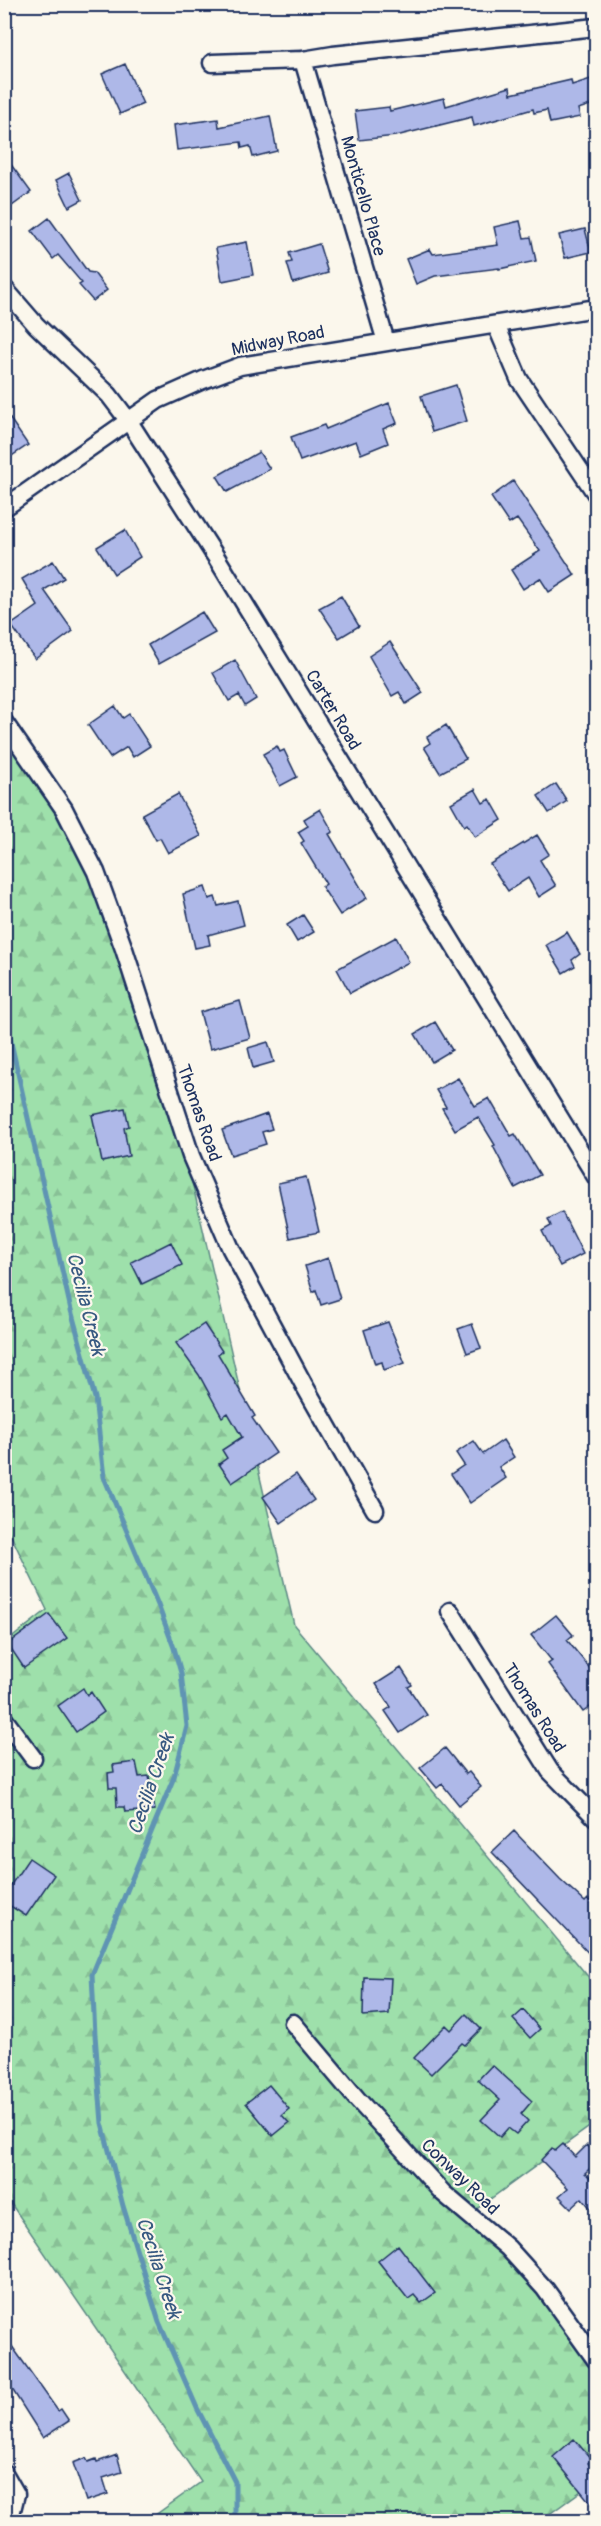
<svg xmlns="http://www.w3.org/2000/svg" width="601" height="2526" font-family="Pangolin,sans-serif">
  <defs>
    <pattern id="forest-firs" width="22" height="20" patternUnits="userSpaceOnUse" patternTransform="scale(1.5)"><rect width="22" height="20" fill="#9ee0ab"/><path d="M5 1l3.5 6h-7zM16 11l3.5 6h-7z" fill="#88c096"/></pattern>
  </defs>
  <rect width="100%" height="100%" fill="#fbf7ec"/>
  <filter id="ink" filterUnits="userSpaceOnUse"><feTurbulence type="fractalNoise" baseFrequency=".0167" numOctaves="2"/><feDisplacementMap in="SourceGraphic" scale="12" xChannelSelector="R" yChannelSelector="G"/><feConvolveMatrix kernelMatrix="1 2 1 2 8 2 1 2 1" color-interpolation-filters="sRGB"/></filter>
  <g filter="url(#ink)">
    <path fill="url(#forest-firs)" stroke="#5c8884" stroke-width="1.5" d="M4,727L94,860L167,1073L294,1625L596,1986V2122L474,2211L596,2361V2480L540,2521H147L201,2482L5,2195V1643L47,1610L4,1521Z"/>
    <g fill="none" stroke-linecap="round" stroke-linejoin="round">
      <path stroke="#5e94b3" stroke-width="5" d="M4,1011L71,1310L95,1398L104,1477L158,1605L174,1648L181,1673L187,1726L174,1777L92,1975L95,2035L102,2123L123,2206L159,2322L197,2408L235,2482V2522"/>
    </g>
    <path fill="#aeb8e8" stroke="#1b2f5e" stroke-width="1.5" d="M125,64L143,104L120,114L102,74Z
      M597,77V103L578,109L580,117L550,123L547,110L534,113L533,109L474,126L472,117L396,136L359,140L355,111L389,107L390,111L444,98L446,106L510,87L511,94L571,80L572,85Z
      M270,116L277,151L253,157L250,146L242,148L241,142L177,150L174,125L218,119L219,127Z
      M4,155L31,192L12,206L4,195Z
      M69,173L82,200L69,207L56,180Z
      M49,218L88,272L94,273L107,290L93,301L79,285L82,283L58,255L53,259L32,231Z
      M520,221L524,238L531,237L536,261L499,269V268L435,276L416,284L406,259L430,249L433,254L498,245L494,227Z
      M585,229L591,252L565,258L559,235Z
      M247,242L253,275L222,281L216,248Z
      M319,244L328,273L293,283L287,263L292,262L289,253Z
      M456,385L467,421L432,432L421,396Z
      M389,403L397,423L383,429L388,443L361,454L356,441L300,461L291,437L324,425L326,429Z
      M4,410L28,445L4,461Z
      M259,452L270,469L227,492L217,476Z
      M513,481L575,575L549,592L540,578L523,589L511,570L540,551L517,519L509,524L491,497Z
      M125,530L140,557L114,574L97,547Z
      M53,561L64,578L44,590L73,631L35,659L11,625L38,606L22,579Z
      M341,596L359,626L339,638L319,608Z
      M202,612L215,633L159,664L148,645Z
      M390,642L423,693L406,704L399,692L392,696L369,656Z
      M235,660L256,699L245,706L239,695L229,701L213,673Z
      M115,706L123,718L129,714L150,746L133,757L127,747L110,758L88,725Z
      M446,725L466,759L440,773L424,747L430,743L427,737Z
      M277,746L280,752L284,750L297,777L280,786L263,754Z
      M556,784L567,801L549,813L538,796Z
      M475,789L483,803L490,799L502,820L475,837L467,824L464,826L451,803Z
      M178,794L201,836L168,853L160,838L156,840L142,814Z
      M320,809L333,832L329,834L367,898L340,915L322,887L326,884L301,843L304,841L298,832L308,826L304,819Z
      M537,835L549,854L540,860L556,886L539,897L528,878L508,891L490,864Z
      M205,887L209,899L215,897L218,906L238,901L244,925L208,935L210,945L195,948L183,894Z
      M303,915L314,932L297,942L287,925Z
      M567,932L580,954L572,960L575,966L563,973L546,945Z
      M396,937L409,962L350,993L337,969Z
      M240,1001L250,1038L210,1049L200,1012Z
      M435,1022L452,1050L432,1062L415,1034Z
      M268,1042L274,1062L253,1068L248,1048Z
      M458,1078L475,1106L489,1098L511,1136L515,1134L540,1175L515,1188L493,1146L495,1145L478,1117L455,1130L442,1108L446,1107L436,1090Z
      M125,1108L129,1126L124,1128L129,1156L102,1162L92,1115Z
      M267,1114L272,1129L262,1132L266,1144L231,1155L222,1130Z
      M306,1177L319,1232L290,1238L278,1183Z
      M562,1212L583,1254L560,1266L542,1231L551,1226L548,1219Z
      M171,1242L182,1265L142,1284L131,1262Z
      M328,1258L340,1299L321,1305L316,1290L313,1292L305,1266Z
      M388,1322L405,1363L384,1370L382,1362L375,1364L364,1330Z
      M204,1324L222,1351L218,1354L255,1416L252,1418L276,1453L232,1483L219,1464L227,1458L222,1450L242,1437L228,1413L222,1417L199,1375L176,1343Z
      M472,1324L481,1348L467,1353L458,1329Z
      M503,1440L514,1457L499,1467L506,1478L470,1503L451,1474L464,1465L456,1453L474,1441L483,1454Z
      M296,1474L314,1500L281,1523L263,1497Z
      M49,1614L67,1638L24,1668L8,1644Z
      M556,1615L573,1635L567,1640L597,1677V1702L583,1712L548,1664L552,1661L531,1635Z
      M401,1668L412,1685L408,1687L427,1715L400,1733L385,1711L391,1707L376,1684Z
      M83,1688L87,1695L91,1692L104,1712L76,1732L58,1706Z
      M445,1748L466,1774L469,1772L481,1787L459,1805L442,1784L437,1788L420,1768Z
      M136,1762L139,1777L149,1776L155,1810L125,1812L124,1807H117L116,1788H109L108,1773L114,1772L113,1765Z
      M514,1831L560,1879L585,1902L588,1899L597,1908V1962L492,1852Z
      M29,1858L54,1875L26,1916L4,1902V1895Z
      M364,1977L391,1978L389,2014L363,2016Z
      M523,2010L540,2029L530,2038L513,2019Z
      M466,2014L481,2029L465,2045L462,2043L431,2074L414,2058L446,2025L451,2030Z
      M492,2065L532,2101L521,2114L528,2121L516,2134L508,2128L500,2137L481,2120L500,2100L478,2080Z
      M269,2085L289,2109L282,2115L289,2123L273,2136L246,2103Z
      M563,2144L575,2157L587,2145L597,2155V2162L585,2173L597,2184V2216L582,2198L571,2208L559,2196L568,2188L541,2160L552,2148L555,2151Z
      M398,2245L435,2293L421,2303L414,2295L408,2299L378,2261Z
      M4,2335L58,2411L61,2409L69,2421L43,2438L12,2389L4,2393Z
      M574,2439L592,2460L588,2463L597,2474V2511L553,2457Z
      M117,2455L122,2472L103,2478L108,2494L86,2501L73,2463L86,2458L88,2462L96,2459L97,2462Z"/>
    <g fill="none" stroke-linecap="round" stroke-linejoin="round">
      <g stroke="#1b2f5e" stroke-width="21">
        <path id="street" d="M303,60L386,342
          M212,63L303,60L333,55L596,27
          M4,288L36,325L109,395L128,420L216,557L596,1177
          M496,325L519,379L596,494
          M4,508L158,400L203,380L240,366L596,308
          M4,722L64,809L96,872L124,949L191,1156L231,1249L304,1385L375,1510
          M450,1611L550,1771L596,1818
          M4,1719L33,1758
          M293,2023L357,2099L443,2193L508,2248L545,2289L596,2360
          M4,2473L16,2494L10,2518L6,2522"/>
      </g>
      <use href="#street" stroke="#fbf7ec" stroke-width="16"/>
    </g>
  </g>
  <g text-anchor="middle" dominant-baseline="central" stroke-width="4.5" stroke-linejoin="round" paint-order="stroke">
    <g font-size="18" fill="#1b2f5e" stroke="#fbf7ec">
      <text transform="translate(363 196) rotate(74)">Monticello Place</text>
      <text transform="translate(278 341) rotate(-11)">Midway Road</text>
      <text transform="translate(333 710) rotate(59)">Carter Road</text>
      <text transform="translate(199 1113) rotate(71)">Thomas Road</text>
      <text transform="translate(534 1708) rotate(58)">Thomas Road</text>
      <text transform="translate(460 2177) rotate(44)">Conway Road</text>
    </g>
    <g font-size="20" font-style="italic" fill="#375981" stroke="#fbf7ec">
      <text transform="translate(86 1304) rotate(76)">Cecilia Creek</text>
      <text transform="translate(151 1784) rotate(-71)">Cecilia Creek</text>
      <text transform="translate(159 2268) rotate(72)">Cecilia Creek</text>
    </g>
  </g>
  <rect width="601" height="2526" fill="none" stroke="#fbf7ec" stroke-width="24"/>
  <rect x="12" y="12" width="577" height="2502" fill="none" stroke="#1b2f5e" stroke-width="2" filter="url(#ink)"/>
</svg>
